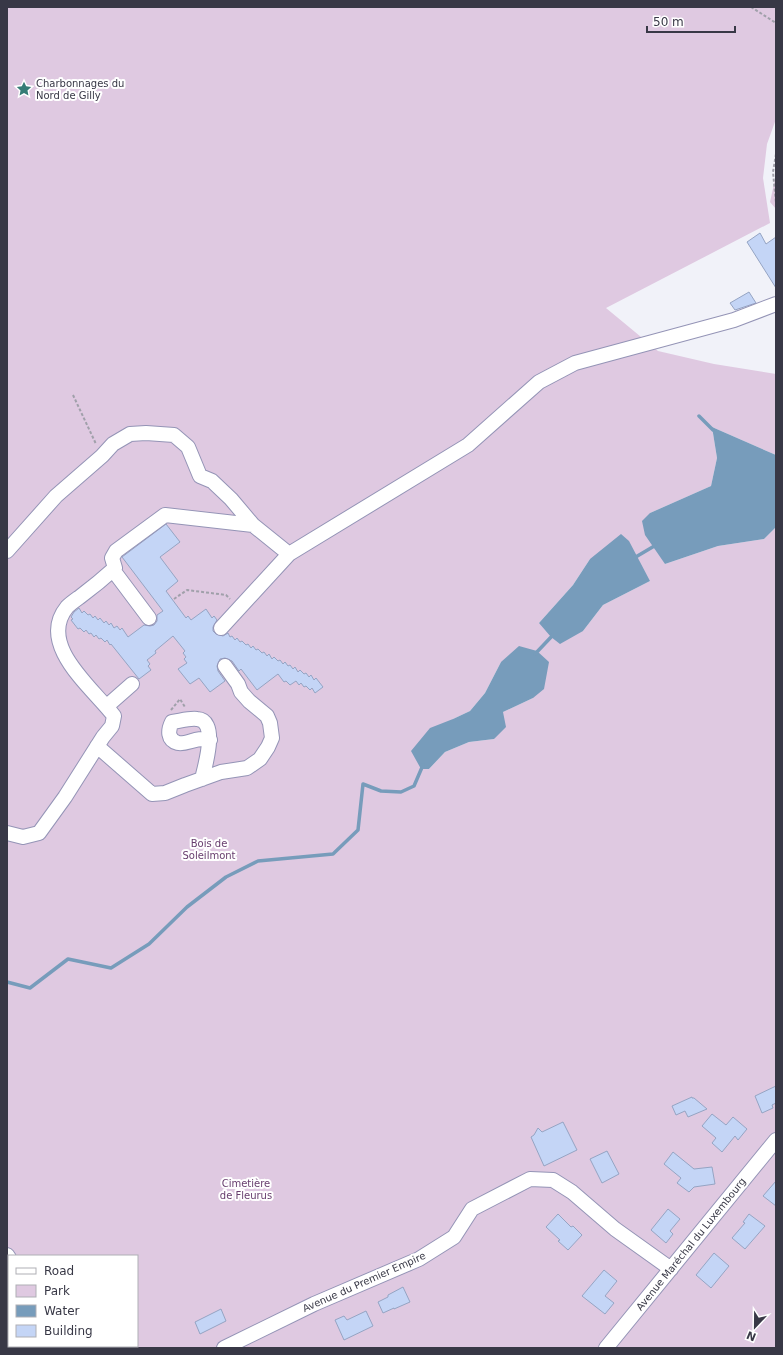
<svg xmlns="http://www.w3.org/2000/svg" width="783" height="1355" font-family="'DejaVu Sans',sans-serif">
  <rect width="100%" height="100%" fill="#f1f2f9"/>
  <path fill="#dfc9e1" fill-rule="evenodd" d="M7,7H776V119L767,144L763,178L770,223L606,308L658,351L714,364L776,374V455L712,427L717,458L711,486L650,513L665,564L718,546L764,539L776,527V1348H7ZM590,559L650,581L603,605L583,631L539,623L573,585ZM501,662L533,698L503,712L494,739L469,742L445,752L429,769H421L453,719L470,711L485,693ZM9,1256H137V1346H9Z
    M776,175V209L770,202Z"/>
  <path fill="#779cbb" d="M712,427L776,455V527L764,539L718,546L665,564L645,535L642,521L650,513L711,486L717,458Z
    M621,534L629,541L650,581L603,605L583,631L560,644L551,637L539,623L573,585L590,559Z
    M519,646L537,651L549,662L544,689L533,698L503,712L506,727L494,739L469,742L445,752L429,769H421L411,751L430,728L453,719L470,711L485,693L501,662Z"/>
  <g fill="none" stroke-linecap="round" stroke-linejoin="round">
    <path stroke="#779cbb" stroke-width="3.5" d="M699,416L713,430
      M634,558L656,545
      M535,654L553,635
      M7,982L30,988L68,959L111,968L149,944L187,907L226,877L258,861L333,854L358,830L363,784L381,791L401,792L414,786L423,765"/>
  </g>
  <path fill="#c4d5f6" stroke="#95a4c3" d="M760,233L766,244L776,237V288L747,242Z
    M749,292L756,303L735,310L730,303Z
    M166,524L180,542L160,557L178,581L166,591L186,618L188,616L191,620L206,609L212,618L214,616L217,620L213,627V631L216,634L223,636L228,633L230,637L232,636L235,640L237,638L240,642L242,641L246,645L248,644L251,648L253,646L256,650L258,649L262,653L264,652L267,656L269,654L272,659L274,657L278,661L280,660L283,664L285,662L288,666L290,665L293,669L295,667L298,672L300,670L304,674L306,673L309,677L311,675L314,680L316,678L323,687L315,693L312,688L310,690L306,686L304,687L301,683L299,685L296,681L290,685L286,681L284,682L278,674L257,690L241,669L239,671L232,661L225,658L220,659L217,666L218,671L225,681L210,692L199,678L190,684L178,669L187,663L184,659L186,657L183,653L185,651L173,636L155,651L156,653L147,660L150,664L148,666L151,670L139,679L111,644L110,645L107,640L105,642L101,638L99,639L96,635L94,637L91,633L89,634L86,630L84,632L80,628L78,629L71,620L73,619L71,617L74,612L79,608L82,613L84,611L88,615L90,614L93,618L95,616L98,620L100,618L104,623L106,621L109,625L111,623L114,628L117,626L120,630L122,628L128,637L144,625L150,626L154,625L157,621V615L163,611L122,557Z
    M776,1086V1103L772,1105L773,1108L762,1113L755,1096Z
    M692,1097V1098H694L707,1109L688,1117L685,1111L676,1115L672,1106Z
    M712,1114L726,1125L733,1117L747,1129L738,1140L735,1136L722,1152L712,1143L716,1138L702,1126Z
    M563,1122L577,1150L544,1166L531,1137L534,1135L538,1128L542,1132Z
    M607,1151L619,1174L602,1183L590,1159Z
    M673,1152L694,1169L712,1167L715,1184L694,1187L689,1192L677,1183L681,1178L664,1164Z
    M776,1181V1206L763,1196Z
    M668,1209L680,1219L670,1231L673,1234L666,1243L651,1230Z
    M558,1214L571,1227L573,1226L582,1235L568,1250L558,1241L560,1240L546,1227Z
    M749,1214L765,1226L745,1249L732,1238L745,1223L743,1222Z
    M714,1253L729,1266L711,1288L696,1275Z
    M604,1270L617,1281L605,1296L614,1303L605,1314L582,1296Z
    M403,1287L410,1302L394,1309V1308L383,1313L378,1302L388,1297V1295Z
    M221,1309L226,1321L200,1334L195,1322Z
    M366,1311L373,1326L344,1340L335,1320L344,1316L347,1320Z"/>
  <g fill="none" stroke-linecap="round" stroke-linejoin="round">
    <g stroke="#9494b6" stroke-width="16">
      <path id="minor" d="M7,551L56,496L102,456L113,444L130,434L146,433L174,435L188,447L200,476L212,481L231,499L253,525
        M113,570L149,618
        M221,628L289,554L468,445L539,382L575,363L734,320L776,304
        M107,706L132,684
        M97,746L152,794L165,793L185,785L221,772L247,768L260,759L268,747L272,738L270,723L267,716L249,701L241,692L238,684L225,666
        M202,779C205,766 219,720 197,719C189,718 180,721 172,722C168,730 167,740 178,743C187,745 197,736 210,740
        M7,833L23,837L39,833L65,797L103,737L112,726L114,716C94,689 36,645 67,607C71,603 77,599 81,596C93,587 104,578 115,568L112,558L116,551L165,515L253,525L289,554
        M7,1255L9,1258
        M80,1346L81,1348
        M224,1348L314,1304L419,1259L454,1237L472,1209L530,1179L553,1180L572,1192L615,1229L671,1269
        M606,1348L776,1140"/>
    </g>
    <path stroke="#a0a0aa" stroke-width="2" stroke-dasharray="3 2" stroke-linecap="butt" d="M751,7L776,23
      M776,154L773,172L776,203
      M73,395L96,444
      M174,599L187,590L226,595L230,599
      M171,710L180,699L185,707"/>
    <use href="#minor" stroke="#fff" stroke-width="14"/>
  </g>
  <defs>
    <g id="sight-bare" transform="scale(1.2)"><path d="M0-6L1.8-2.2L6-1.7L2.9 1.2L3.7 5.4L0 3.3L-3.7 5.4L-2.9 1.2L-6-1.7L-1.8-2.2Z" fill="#357c76" stroke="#fff" stroke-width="2.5" paint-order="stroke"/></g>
  </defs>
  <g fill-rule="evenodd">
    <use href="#sight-bare" x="24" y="89"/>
  </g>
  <g text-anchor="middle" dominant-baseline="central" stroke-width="4" stroke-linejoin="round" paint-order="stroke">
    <g font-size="10" fill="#383846" stroke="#fff" text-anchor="start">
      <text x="36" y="83">Charbonnages du<tspan x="36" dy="12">Nord de Gilly</tspan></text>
    </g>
    <g font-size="10" fill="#673d6d" stroke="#fff">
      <text x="209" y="843">Bois de<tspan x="209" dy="12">Soleilmont</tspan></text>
      <text x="246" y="1183">Cimetière<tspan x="246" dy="12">de Fleurus</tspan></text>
    </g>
    <g font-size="10" fill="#383846" stroke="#fff">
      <text transform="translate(691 1244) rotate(-51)">Avenue Maréchal du Luxembourg</text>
      <text transform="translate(364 1282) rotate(-24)">Avenue du Premier Empire</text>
    </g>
  </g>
  <rect width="783" height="1355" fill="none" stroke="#383846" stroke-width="16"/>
  <rect x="8" y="1255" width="130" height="92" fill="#ffffff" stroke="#afafb5"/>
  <rect x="16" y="1268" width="20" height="6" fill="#ffffff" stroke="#afafb5"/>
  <text x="44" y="1275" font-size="12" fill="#383846">Road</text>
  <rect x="16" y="1285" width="20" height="12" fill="#dfc9e1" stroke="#afafb5"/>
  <text x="44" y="1295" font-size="12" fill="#383846">Park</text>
  <rect x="16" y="1305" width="20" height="12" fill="#779cbb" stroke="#afafb5"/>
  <text x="44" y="1315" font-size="12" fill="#383846">Water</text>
  <rect x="16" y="1325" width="20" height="12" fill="#c4d5f6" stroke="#afafb5"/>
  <text x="44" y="1335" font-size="12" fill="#383846">Building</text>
  <g transform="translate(755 1327) rotate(202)" stroke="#ffffff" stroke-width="3" paint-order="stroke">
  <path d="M0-3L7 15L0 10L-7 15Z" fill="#383846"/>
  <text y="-6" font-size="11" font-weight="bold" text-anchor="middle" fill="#383846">N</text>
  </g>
  <path d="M647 26v6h88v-6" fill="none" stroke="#383846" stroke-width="2"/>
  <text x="653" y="26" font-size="12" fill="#383846" stroke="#ffffff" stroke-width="3" paint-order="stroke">50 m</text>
</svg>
